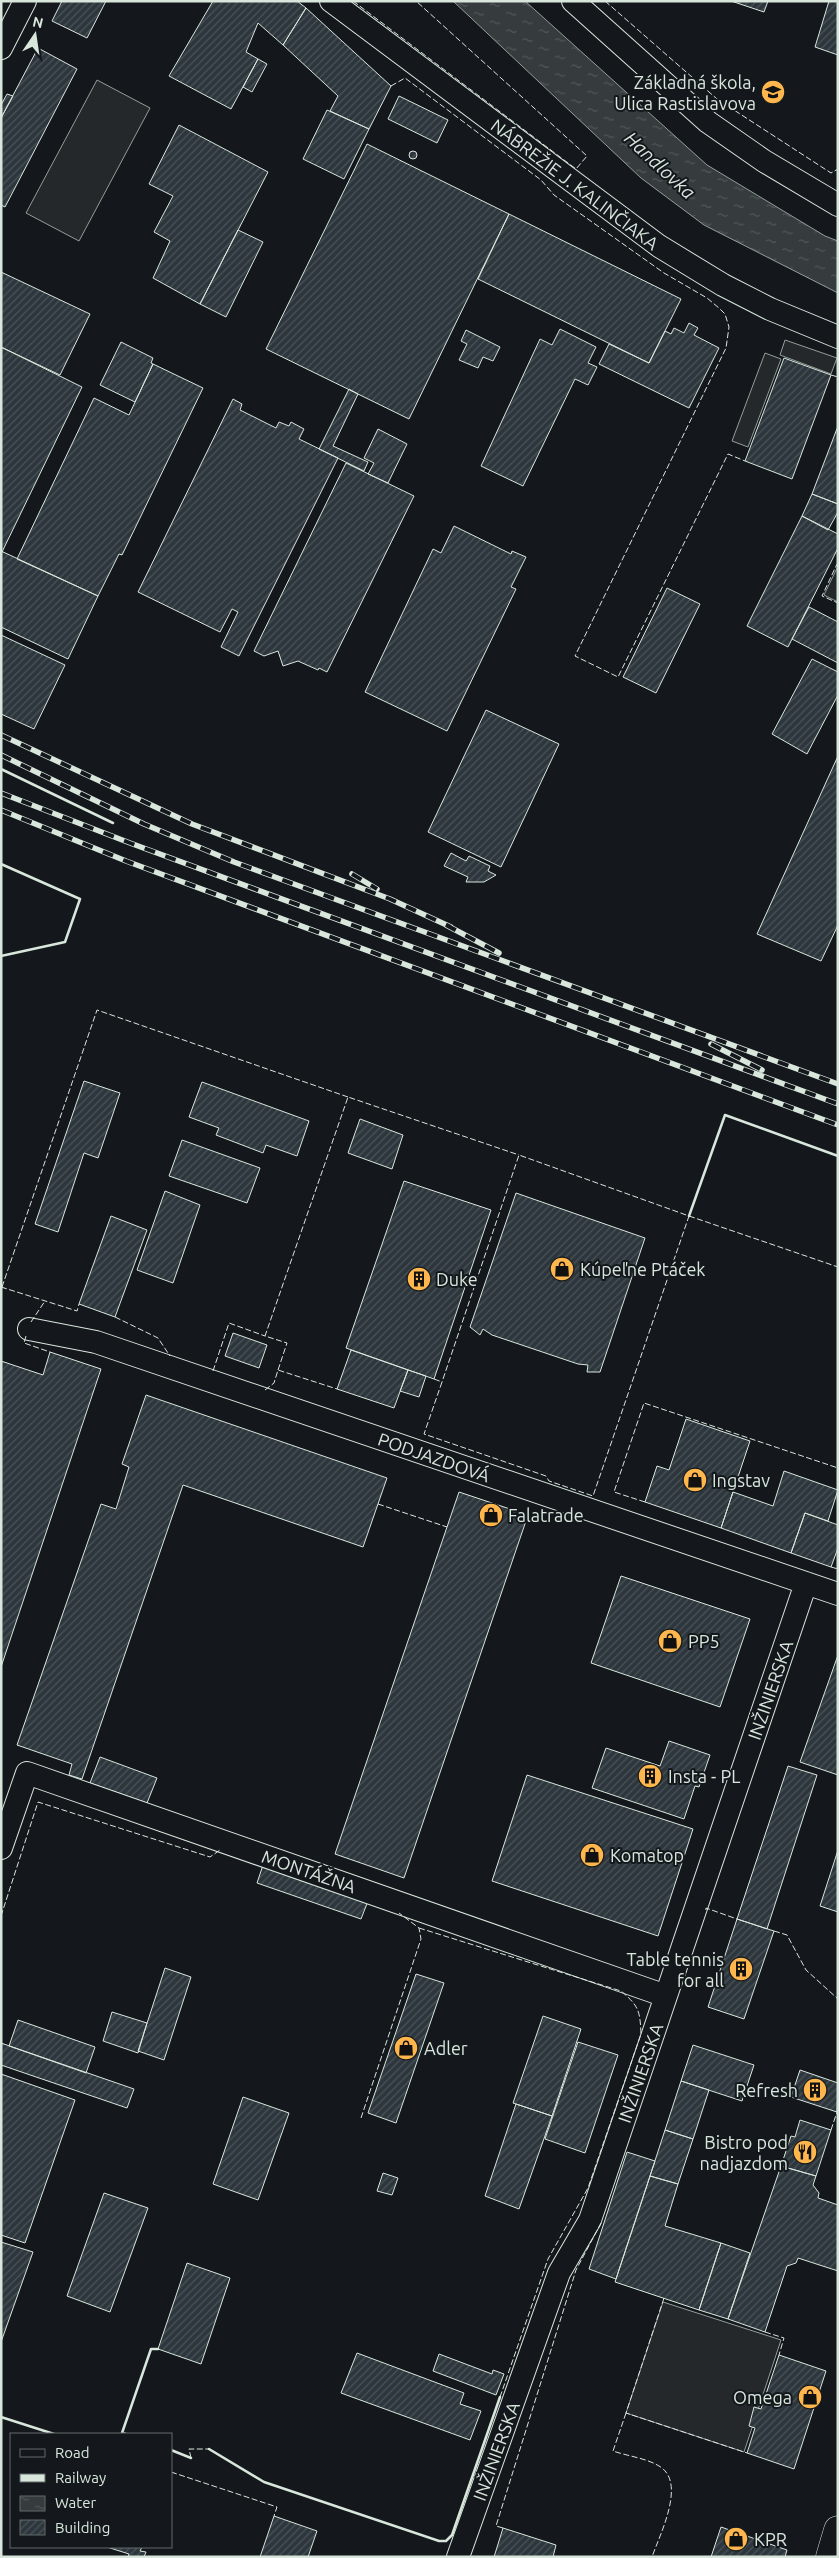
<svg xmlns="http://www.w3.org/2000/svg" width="839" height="2558" font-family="Ubuntu,sans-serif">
  <defs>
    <pattern id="water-ripples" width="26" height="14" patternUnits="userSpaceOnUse" patternTransform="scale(1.25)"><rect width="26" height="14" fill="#363b3e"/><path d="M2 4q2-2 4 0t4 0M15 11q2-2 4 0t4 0" fill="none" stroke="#525759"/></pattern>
    <pattern id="building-hatch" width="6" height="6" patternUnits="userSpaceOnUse" patternTransform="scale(1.25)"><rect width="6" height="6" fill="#2c363c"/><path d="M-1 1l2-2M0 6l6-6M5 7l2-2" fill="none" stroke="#4a5358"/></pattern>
  </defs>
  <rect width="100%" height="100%" fill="#14181c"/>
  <path fill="#24282b" stroke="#939e99" d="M97,80L150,108L79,241L26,213Z
    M785,340L837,358L831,374L780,355Z
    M765,353L781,359L748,447L732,441Z
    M838,566V602L824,595Z
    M663,2302L781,2340L744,2452L626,2413Z"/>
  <path fill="url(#water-ripples)" stroke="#939e99" d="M453,1H525L707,165L825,236L838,241V293L704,225L641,178Z"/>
  <path fill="url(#building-hatch)" stroke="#d8e6dc" d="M62,1H106L87,38L52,21Z
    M213,1H297L306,8L283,45L258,23L246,52L258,59L231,109L169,76Z
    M731,1H768L764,12Z
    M829,1H838V55L815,47Z
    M306,8L391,86L369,129L330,111L338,96L283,45Z
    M38,48L77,69L5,207L1,205V118Z
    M258,59L267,64L252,92L243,87Z
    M7,94L13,96L1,118V105Z
    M399,96L448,120L437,143L388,119Z
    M327,110L369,129L344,179L303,159Z
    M179,125L268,172L200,304L153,278L170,241L154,232L173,196L149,184Z
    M367,144L509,214L409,419L266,349Z
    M409 155a4 4 0 1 1 8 0a4 4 0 1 1-8 0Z
    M509,214L681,299L649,363L478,279Z
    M238,230L263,242L226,317L200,304Z
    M1,272L90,314L60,375L1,347Z
    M689,323L698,328L694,335L719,348L689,408L599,364L609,344L649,363L665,331L671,334L674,328L684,333Z
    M560,329L596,347L588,363L597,367L588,385L575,379L523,486L481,466L540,339L552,345Z
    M466,330L500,347L493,361L483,357L478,368L459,360L467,344L461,341Z
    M121,342L153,358L151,363L153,364L135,402L100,385Z
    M1,347L82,387L2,552L1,551Z
    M784,358L831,375L792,479L745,461Z
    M153,364L203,388L122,555L119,554L98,596L17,559L94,398L129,415Z
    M349,389L358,394L333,446L368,462L364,471L319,449Z
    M233,399L242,404L240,410L276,428L279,422L289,426L291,422L304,429L299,439L338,458L239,656L221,647L238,612L232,609L220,632L138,592Z
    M838,426V504L812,494Z
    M378,429L407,444L388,483L368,474L374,463L364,458Z
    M346,463L414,496L327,672L319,668L318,670L298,661L283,666L278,651L264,656L254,651Z
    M812,494L838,504V512L828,530L802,516Z
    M802,516L838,534V548L788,647L747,626Z
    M454,526L511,554L512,551L526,557L511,587L516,589L447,731L365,692L433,549L441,553Z
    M1,551L98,596L68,659L1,627Z
    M667,588L700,604L656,693L623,677Z
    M809,607L838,622V663L792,639Z
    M1,635L65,665L34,729L1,714Z
    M812,659L838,672V695L807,754L772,734Z
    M486,710L559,744L501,867L428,832Z
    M838,756V925L821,961L757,934Z
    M451,853L466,861L469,856L490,866L488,871L496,875L484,882H466L468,877L444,866Z
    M84,1081L120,1093L98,1158L84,1153L58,1232L35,1224Z
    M202,1082L309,1121L297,1156L266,1145L263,1153L216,1135L219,1128L189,1117Z
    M360,1119L403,1135L392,1169L348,1153Z
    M182,1140L260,1168L247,1203L169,1176Z
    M404,1181L491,1210L434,1379L346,1348Z
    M165,1191L200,1205L173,1283L137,1270Z
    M516,1193L645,1238L600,1372H587L588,1365L578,1364L492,1335L483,1329L480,1335L470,1327Z
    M111,1216L147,1230L115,1317L79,1304Z
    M233,1333L267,1345L259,1368L225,1356Z
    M351,1350L408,1370L394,1408L337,1389Z
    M50,1352L101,1369L1,1667V1361L43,1375Z
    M408,1370L426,1376L419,1397L400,1391Z
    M146,1395L387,1478L363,1547L183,1485L82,1779L69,1775L72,1764L17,1745L101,1504L116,1509L129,1467L122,1464Z
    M686,1419L750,1441L721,1528L645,1502L657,1466L669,1470Z
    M784,1471L838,1490L828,1521L805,1513L791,1553L721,1528L733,1492L773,1506Z
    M459,1492L528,1515L404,1878L335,1854Z
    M805,1513L838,1525V1548L831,1567L791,1553Z
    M621,1576L750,1619L720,1707L591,1663Z
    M838,1655V1775L800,1762Z
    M669,1741L710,1755L699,1787L695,1786L684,1819L592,1788L606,1748L660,1766Z
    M100,1757L157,1778L147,1803L90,1783Z
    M788,1766L817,1775L767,1929L737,1919Z
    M527,1775L693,1829L658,1936L492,1881Z
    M838,1850V1912L820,1906Z
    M263,1865L368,1901L361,1919L257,1883Z
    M737,1919L774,1931L744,2019L708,2007Z
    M165,1968L191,1977L164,2060L138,2051Z
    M416,1974L444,1983L396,2123L368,2113Z
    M112,2012L147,2023L138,2053L103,2041Z
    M543,2016L581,2029L552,2116L513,2103Z
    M18,2020L95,2047L86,2073L9,2046Z
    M578,2042L618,2055L585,2153L545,2139Z
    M1,2043L134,2089L127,2108L1,2065Z
    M693,2045L754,2065L742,2101L681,2081Z
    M800,2070L838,2083L837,2112L791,2097Z
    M1,2074L75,2100L25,2243L1,2235Z
    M681,2081L709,2090L693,2139L665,2130Z
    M243,2097L289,2113L258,2200L213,2184Z
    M516,2104L552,2116L519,2209L485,2196Z
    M800,2120L831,2130L816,2176L781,2166L791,2136L795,2137Z
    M665,2130L693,2139L678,2184L650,2176Z
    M627,2152L655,2161L616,2279L589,2269Z
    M781,2166L816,2176L813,2185L819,2193L818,2198L838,2205V2271L798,2258L796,2263L787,2266L765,2332L728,2319Z
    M383,2173L398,2178L392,2195L377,2191Z
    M650,2176L678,2184L665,2226L721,2243L699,2310L615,2282Z
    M104,2193L148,2208L110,2312L67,2296Z
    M1,2242L33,2252L1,2342Z
    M721,2243L750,2253L728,2319L699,2310Z
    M187,2263L230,2278L201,2364L158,2349Z
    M357,2353L464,2393L460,2404L481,2411L470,2440L341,2393Z
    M439,2354L492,2374L493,2370L504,2374L496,2395L433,2371Z
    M779,2355L826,2371L794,2469L747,2453L755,2428L749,2426L754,2407L761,2409Z
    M274,2516L317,2531L308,2557H260Z
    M721,2527L787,2550L785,2557H711Z
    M503,2528L556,2545L553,2557H494Z
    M107,2547H142L140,2551L146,2552L144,2557H128L129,2554Z"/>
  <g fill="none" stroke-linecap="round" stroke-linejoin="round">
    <g stroke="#d8e6dc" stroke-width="24">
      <path id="minor" d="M331,1L659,246L723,285L770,309L838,337
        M573,1L708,122L764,161L838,205
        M1,48L25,1
        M29,1329L96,1342L838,1594
        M1,1848L27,1773L666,1996
        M458,2557L559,2273L590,2220L806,1583"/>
    </g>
    <g stroke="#d8e6dc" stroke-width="29">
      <path id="primary" d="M830,2557L838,2530"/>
    </g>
    <use href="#minor" stroke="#14181c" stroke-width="22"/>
    <use href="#primary" stroke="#14181c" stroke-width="28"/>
    <g stroke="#d8e6dc" stroke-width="5.5">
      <path id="rail" d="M1,735L192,824L390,899L451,927
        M1,755L144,824L234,862L838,1084
        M1,793L130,843L838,1104
        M1,810L126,861L838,1125
        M352,874L377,889
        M446,925L499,953
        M711,1044L762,1070"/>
    </g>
    <use href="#rail" stroke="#14181c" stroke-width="4" stroke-dasharray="11" stroke-linecap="butt"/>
    <path stroke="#d8e6dc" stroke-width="1" stroke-dasharray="6 2.5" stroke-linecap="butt" d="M353,1L576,169L587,156L416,1
      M605,1L717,99L831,173L838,169
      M391,86L405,78L541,180L554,195L664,273L707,298L719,308L725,314L729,327L726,348L575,656L618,677L728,454L745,461
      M831,375L838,377
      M838,562L822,596L838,603
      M689,1216L838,1267
      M1,1287L77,1311L79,1304
      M2,1287L97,1010L348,1097
      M115,1317L158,1338L170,1356
      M31,1322L45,1301
      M26,1336L24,1343L50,1352
      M278,1370L287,1343L265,1336L348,1097L519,1155
      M213,1371L229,1323L265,1336
      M434,1379L442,1382L424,1434L546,1476L549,1481L593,1496L689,1216L519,1155L442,1382
      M265,1390L274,1383L278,1370L337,1389
      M645,1502L614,1492L644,1403L838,1468
      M378,1504L447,1527
      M831,1567L838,1569
      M706,1910V1908L737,1919
      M1,1916L38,1802L210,1857L220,1850
      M419,1928L621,1991C639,2006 640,2011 641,2034L588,2188L548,2259L500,2397
      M774,1931L787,1935L806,1970L838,1999
      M361,2118L421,1939L419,1928L399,1913
      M831,2130L837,2112
      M664,2298L626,2413L747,2453
      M765,2332L784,2338L779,2355
      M626,2413L613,2451C627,2456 646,2458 659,2466C687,2482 660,2534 652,2557
      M191,2458L189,2449H209
      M171,2472L277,2507L274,2516
      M503,2528L496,2526L576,2270L601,2223"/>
    <path stroke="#d8e6dc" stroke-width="2.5" d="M1,769L113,823
      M1,864L80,899L65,942L1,956
      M689,1216L725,1115L838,1156
      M1,2417L54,2434
      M126,2434L122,2433L151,2349H158
      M209,2449L264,2482L439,2541H446L452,2535L500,2397
      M171,2450L191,2458"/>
  </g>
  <defs>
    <g id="school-disc" transform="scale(1.25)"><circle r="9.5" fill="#ffb74d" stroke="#14181c"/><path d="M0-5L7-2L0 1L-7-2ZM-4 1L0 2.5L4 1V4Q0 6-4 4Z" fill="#111"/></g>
    <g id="shop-disc" transform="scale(1.25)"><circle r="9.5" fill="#ffb74d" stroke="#14181c"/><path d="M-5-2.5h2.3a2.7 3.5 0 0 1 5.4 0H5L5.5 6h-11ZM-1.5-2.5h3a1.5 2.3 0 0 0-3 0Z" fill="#111"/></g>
    <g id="building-disc" transform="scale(1.25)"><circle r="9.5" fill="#ffb74d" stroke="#14181c"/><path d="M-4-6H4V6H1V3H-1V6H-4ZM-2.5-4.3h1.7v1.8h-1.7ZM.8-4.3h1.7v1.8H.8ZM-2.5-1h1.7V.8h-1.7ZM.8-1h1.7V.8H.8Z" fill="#111"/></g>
    <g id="restaurant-disc" transform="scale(1.25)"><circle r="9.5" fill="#ffb74d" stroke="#14181c"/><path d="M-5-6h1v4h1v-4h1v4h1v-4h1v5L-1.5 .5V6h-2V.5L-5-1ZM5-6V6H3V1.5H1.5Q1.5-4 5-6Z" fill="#111"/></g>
  </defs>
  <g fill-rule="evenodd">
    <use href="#school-disc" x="773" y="92"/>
    <use href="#shop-disc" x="562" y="1269"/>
    <use href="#building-disc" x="419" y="1279"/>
    <use href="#shop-disc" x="695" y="1480"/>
    <use href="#shop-disc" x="491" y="1515"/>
    <use href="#shop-disc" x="670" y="1641"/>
    <use href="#building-disc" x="650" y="1776"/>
    <use href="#shop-disc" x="592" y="1855"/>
    <use href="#building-disc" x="741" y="1969"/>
    <use href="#shop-disc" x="406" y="2048"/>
    <use href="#building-disc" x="815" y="2090"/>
    <use href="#restaurant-disc" x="805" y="2152"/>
    <use href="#shop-disc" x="810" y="2397"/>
    <use href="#shop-disc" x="736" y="2539"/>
  </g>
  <g text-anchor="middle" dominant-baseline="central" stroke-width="4" stroke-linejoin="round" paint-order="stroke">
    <g font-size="18" fill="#d8e6dc" stroke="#14181c" text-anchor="start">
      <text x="756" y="82" text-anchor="end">Základná škola,<tspan x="756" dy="21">Ulica Rastislavova</tspan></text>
      <text x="580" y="1269">Kúpeľne Ptáček</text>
      <text x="436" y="1279">Duke</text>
      <text x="712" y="1480">Ingstav</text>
      <text x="508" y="1515">Falatrade</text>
      <text x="688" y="1641">PP5</text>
      <text x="668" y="1776">Insta - PL</text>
      <text x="610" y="1855">Komatop</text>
      <text x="724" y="1959" text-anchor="end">Table tennis<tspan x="724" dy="21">for all</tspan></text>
      <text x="424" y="2048">Adler</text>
      <text x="798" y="2090" text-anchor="end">Refresh</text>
      <text x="788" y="2142" text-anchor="end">Bistro pod<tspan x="788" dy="21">nadjazdom</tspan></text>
      <text x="792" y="2397" text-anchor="end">Omega</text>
      <text x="754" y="2539">KPR</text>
    </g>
    <g font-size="18" fill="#d8e6dc" stroke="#14181c">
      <text transform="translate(575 184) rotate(37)">NÁBREŽIE J. KALINČIAKA</text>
      <text transform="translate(434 1457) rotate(19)">PODJAZDOVÁ</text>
      <text transform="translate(770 1690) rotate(-71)">INŽINIERSKA</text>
      <text transform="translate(309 1871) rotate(19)">MONTÁŽNA</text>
      <text transform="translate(640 2073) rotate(-71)">INŽINIERSKA</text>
      <text transform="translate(496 2451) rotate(-70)">INŽINIERSKA</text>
    </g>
    <g font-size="19" font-style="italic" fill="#d8e6dc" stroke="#14181c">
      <text transform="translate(660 165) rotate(43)">Handlovka</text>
    </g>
  </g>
  <rect width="839" height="2558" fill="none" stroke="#d8e6dc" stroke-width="5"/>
  <rect x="10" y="2433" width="162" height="115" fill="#14181c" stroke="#626a69"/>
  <rect x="20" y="2449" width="25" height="8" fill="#14181c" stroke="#626a69"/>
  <text x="55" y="2458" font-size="15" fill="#d8e6dc">Road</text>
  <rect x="20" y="2474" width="25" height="8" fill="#d8e6dc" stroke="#626a69"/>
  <text x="55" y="2483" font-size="15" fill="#d8e6dc">Railway</text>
  <rect x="20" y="2496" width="25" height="15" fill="url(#water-ripples)" stroke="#626a69"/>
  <text x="55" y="2508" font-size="15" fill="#d8e6dc">Water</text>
  <rect x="20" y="2520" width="25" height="15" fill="url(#building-hatch)" stroke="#626a69"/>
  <text x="55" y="2533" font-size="15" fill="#d8e6dc">Building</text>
  <g transform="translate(35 35) rotate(13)" stroke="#14181c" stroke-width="4" paint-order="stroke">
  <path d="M0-4L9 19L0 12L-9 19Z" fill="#d8e6dc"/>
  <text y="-8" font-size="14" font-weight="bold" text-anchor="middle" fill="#d8e6dc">N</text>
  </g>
</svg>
